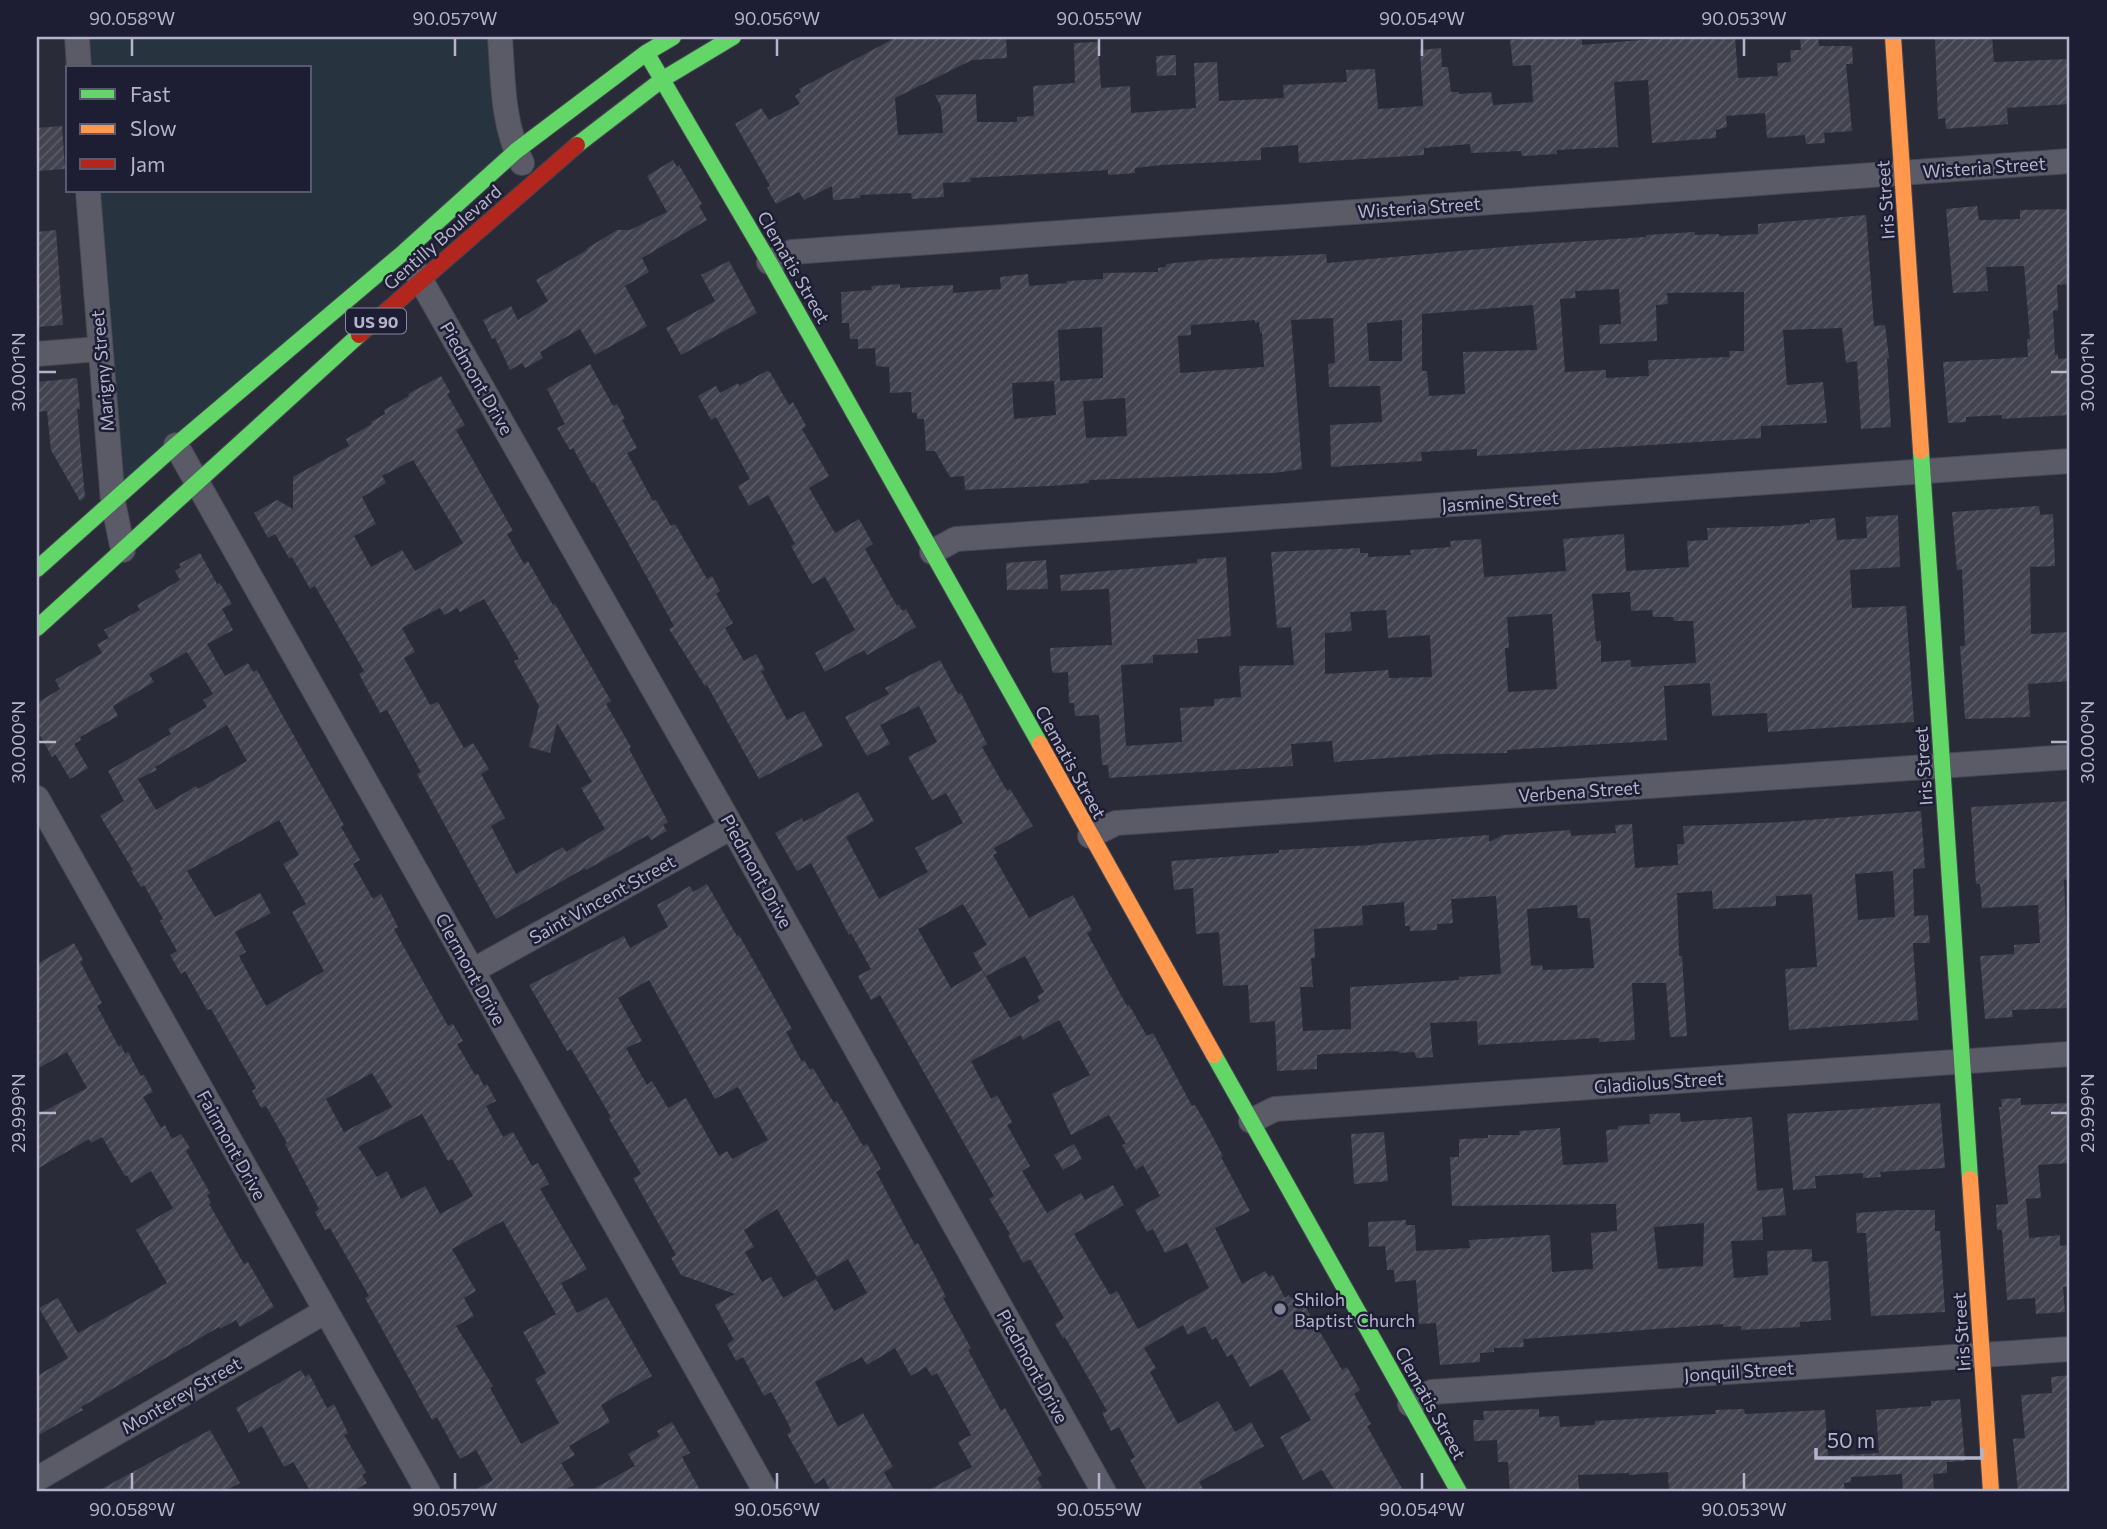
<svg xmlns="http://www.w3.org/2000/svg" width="2107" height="1529" font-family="Commissioner,sans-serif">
  <defs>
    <pattern id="building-hatch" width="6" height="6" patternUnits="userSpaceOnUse" patternTransform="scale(1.75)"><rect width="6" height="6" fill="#42434f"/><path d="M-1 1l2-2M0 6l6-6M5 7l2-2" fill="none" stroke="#5b5c67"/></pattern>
  </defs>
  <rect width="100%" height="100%" fill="#2a2b39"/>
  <path fill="#27333f" d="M77,37H500L516,151L113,502L88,191H310V68H79Z"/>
  <path fill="url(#building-hatch)" fill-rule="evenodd" d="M897,37H1006L1007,58L972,60L895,98L898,135L943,133L941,107L935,95L976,94L977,122H1017V117L1034,116L1033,86L1075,83L1074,43L1098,42L1101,88L1130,86L1131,113L1196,108L1194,63L1217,62L1219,101L1284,98L1283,85L1347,82L1346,70L1375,69L1378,109L1423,106L1420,50L1441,48L1442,67H1448L1451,92H1459V94L1491,92L1493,105L1533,102L1531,65L1513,66L1510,40L1541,37H1582V45L1677,37H1735L1738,78L1778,76L1777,63L1791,62L1790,50H1801L1800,37H1818L1819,46H1852L1853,64H1846L1852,131L1824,133L1825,143L1806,144L1805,135L1767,138L1765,113L1726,116L1727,127L1716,130V138L1652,143L1648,80L1614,82L1618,147L1557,150V154L1522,156L1521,151L1471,153L1470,144L1424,148V155L1299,163L1298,145L1261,148V160L1162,165L1135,168V173L1108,175V170L970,178L971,182L943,183L944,197L912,199L911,193L860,195V198L833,200L832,186L804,200L799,192L776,204L767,188L770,186L735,124L761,108L769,120L800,104L795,96L801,92L799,89Z
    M1992,37L1994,62L2070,59V104L2007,108L2008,124L1946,129L1945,118L1938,119L1935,39Z
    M1176,55V75L1157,76L1156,56Z
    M62,126L65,169L37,171V128Z
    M673,160L677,167L679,165L702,204L699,206L707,220L642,258L649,272L625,286L647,326L595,355L580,329L540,352L543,358L525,368L522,363L510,370L495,338L492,339L483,320L511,306L518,320L548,301L536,280L587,250L586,249L617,230H630L667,212L647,176Z
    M1977,206L1979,220L2020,219V210L2070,209V284L2057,285L2058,310L2053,311L2055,355L2058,354V359L2070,358V415L2002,419V415L1966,417V422L1948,423L1943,362L2028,357L2027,339H2030L2024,266L1986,267L1988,291L1953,293L1946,209Z
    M1866,215L1874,326L1885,325L1889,358H1887L1891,427L1861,429L1857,361L1846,363L1842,328L1783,330L1787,385L1823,382L1827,423L1761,426V438L1477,456V449L1421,452L1422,461L1331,467L1330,425L1382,422L1380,386L1329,387L1328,364L1335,363L1333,318L1291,320L1302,469L1274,473L1089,480V483L1050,486L965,490L964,476L950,477L935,451H926L924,419H917V413H912L911,392L890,393L889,367L876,366L875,348L858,349V339H850L849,323H842L841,292L872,290L871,286L900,284V288L953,285V293L1001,289L1000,277L1028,274L1029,286L1067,283V281L1103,279V273L1158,272V268L1166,267V264L1212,259L1326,254L1327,263L1525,245L1646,237V235L1695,232V235L1719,234V236L1758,234V224ZM1619,289L1621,324L1599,325L1600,344L1657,341L1656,305L1668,304L1667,293L1744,292V351H1729L1730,357L1648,360L1649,376L1606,378V370L1565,372L1560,299L1576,298L1575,291ZM1533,305L1537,350L1463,352L1465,394L1429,396L1427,371H1422V314ZM1255,320V323L1259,322L1260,333L1262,332L1264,367L1180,373L1178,336L1191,335V325ZM1402,320V361H1369L1367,323ZM1102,327L1103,378L1060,381L1058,330ZM1054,381L1056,415L1014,419L1012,383ZM1125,398L1127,436L1086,438L1083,401Z
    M56,230L63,325L37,327V232Z
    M729,261L757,313L681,355L666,328L715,301L701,275Z
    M590,364L613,406L617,404L625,419L622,420L637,448L627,453L653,501L656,500L671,526L675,524L707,579L712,576L720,591L716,594L733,623L725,628L744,661L756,654L765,670L761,671L787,720L804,711L823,746L759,779L707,685L705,686L669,629L674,626L594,482L592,483L573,448L570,450L557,428L565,424L547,389Z
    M767,371L770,372L789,405L793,402L806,426L802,429L829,476L809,488L835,533L859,519L873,544L865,549L897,606L899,604L902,611L906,609L916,627L867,655L864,650L825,672L815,653L855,630L825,577L812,584L791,546L795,544L768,495L749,506L738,486L750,479L716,417L711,420L698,396L716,386L720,393L738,383L739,386Z
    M441,376L450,392L447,394L465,425L456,430L513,531L507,534L524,564L528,561L553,605L555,604L611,701L606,704L631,747L629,749L668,822L663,825L667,831L651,840L648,835L586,870L585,868L496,919L417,774L421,772L387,710L380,713L359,674L364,671L315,586L310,589L292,557L289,558L275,534L268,538L254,513L277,500L293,509V477L349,446L346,439L372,424L371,422L385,414L384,410L409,396L408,394ZM413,460L463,543L415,571L402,550L371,567L354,536L376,524L362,497L386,483L382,476ZM484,599L519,659L514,661L539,706L529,747L550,753L557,723L592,782L581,788L605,829L566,852L563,847L516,874L491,826L505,818L481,774L489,769L473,743L464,748L438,702L430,705L404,658L415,652L402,628L440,608L444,615L457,608L460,612Z
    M77,378L80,409H77L85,497L80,501L51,450L47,411L37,412V382Z
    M2039,506L2040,515L2053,514L2055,566L2030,567L2031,634L2070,632V681L2028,684L2030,717L1965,719L1960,646H1965L1962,569L1957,570L1952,512Z
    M1898,515L1900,567L1850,570L1852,608L1906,606L1914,722L1768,732L1767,713L1712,716L1710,683L1664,686L1667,740L1507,750V753L1441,754L1334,762L1332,741L1291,744L1293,766L1109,778L1108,765H1102L1099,715L1075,716L1074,703H1069L1068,672L1053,673L1051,666L1050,648L1112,645L1109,589L1061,591L1060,575L1197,563V559L1226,557L1231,636L1197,639L1198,653L1153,655V663L1121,665L1126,746L1182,742L1180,708L1214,706V699L1241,697L1239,666L1294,665L1291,627L1277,628L1271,552L1360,548V553H1368V557L1411,555L1410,550L1451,547L1450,541L1481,539L1484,577L1566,571L1563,539L1624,534L1626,571L1689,567L1687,541L1708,540L1707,528L1780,526L1810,523V520L1835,518L1837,540L1867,538L1866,517ZM1630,592L1631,611L1652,610L1653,617H1673L1674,621H1693L1696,663L1631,667V660L1601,662V641H1596L1592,594ZM1386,610L1388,638L1430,635L1432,677L1389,678L1388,670L1325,674V633L1352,631L1350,612ZM1552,614L1557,689L1508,692L1505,648H1509L1507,617Z
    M200,553L217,584L220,583L232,604L222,609L233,630L207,644L225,676L248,663L253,672L257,670L344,825L341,827L360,860L353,864L373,899L381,894L398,927L394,929L419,974L448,1026L453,1024L463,1041L457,1044L475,1075L478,1074L484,1086L487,1084L496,1101L486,1106L503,1137L513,1132L532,1166L538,1163L549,1184L540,1189L587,1269L561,1283L577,1313L607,1297L652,1376L601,1405L610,1422L569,1446L575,1455L561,1463L574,1485L560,1492H471L493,1480L476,1450L460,1459L437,1417L432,1420L365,1298L369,1296L330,1228L325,1230L315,1212L319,1209L285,1144L287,1143L266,1106L261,1108L252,1091L256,1088L211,1009L207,1010L185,971L181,974L170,955L177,951L160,921L163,919L144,885L141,887L131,871L133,870L100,816L124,801L108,771L171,734L168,729L207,707L203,700L213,694L187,652L149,674L154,682L113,706L118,716L80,737L81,740L74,744L88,768L70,779L55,754L52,757L37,730V703L60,689L55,680L102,653L97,644L109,638L104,630L140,610L137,605L180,580L175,571L181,567L179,564ZM227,725L247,761L198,789L196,786L156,810L138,779L157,770L155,767ZM279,820L299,855L283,864L306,904L292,912L324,971L266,1006L239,956L246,952L235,932L271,913L260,893L215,917L187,871ZM372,1073L392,1107L344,1132L326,1099ZM422,1114L448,1161L452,1159L473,1196L440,1214L425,1186L401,1199L387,1171L377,1177L358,1147ZM503,1221L556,1314L523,1332L546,1373L535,1379L559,1423L521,1444L490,1388L493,1386L456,1326L474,1316L464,1298L476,1291L452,1249Z
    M1046,560L1048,589L1007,590L1006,563Z
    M940,660L958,694L961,693L987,744L982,747L1007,791L1010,789L1033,826L994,848L997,853L993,855L1029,918L1073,895L1092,930L1087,933L1127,1006L1129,1005L1147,1036L1153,1033L1192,1106L1195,1105L1206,1124L1223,1156L1221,1157L1250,1211L1215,1228L1242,1284L1265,1271L1269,1277L1273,1275L1285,1298L1289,1295L1291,1298L1298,1294L1342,1370L1347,1367L1360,1390L1354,1394L1371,1424L1367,1426L1404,1492H1336L1322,1470L1303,1480L1280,1437L1311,1420L1282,1369L1250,1387L1232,1354L1227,1357L1216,1337L1212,1340L1205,1326L1188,1335L1183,1325L1144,1348L1156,1368L1150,1372L1178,1424L1218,1401L1235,1432L1251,1422L1264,1446L1199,1482L1205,1492H1148L1130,1460L1135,1457L1119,1427L1111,1431L1102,1413L1107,1411L1065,1337L1063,1338L1055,1324L1064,1318L1030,1259L1023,1263L1008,1235L1010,1234L989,1199L994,1196L880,995L871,1000L858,976L871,969L851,933L849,935L811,863L797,871L775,833L802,818L804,822L858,792L874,821L846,837L879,899L928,872L915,848L963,823L946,793L932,800L908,757L937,742L919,706L880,725L890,744L867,756L845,717L889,694L885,688ZM963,904L987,945L973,953L986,976L1025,956L1044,992L1037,996L1040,1001L1010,1018L982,970L951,988L918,929ZM1059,1020L1090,1075L1052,1094L1071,1135L1109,1115L1126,1144L1122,1145L1136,1170L1143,1165L1160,1196L1135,1210L1147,1232L1153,1229L1165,1253L1187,1243L1209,1288L1138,1329L1117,1291L1110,1295L1074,1234L1124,1205L1113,1185L1085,1200L1081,1193L1047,1213L1022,1171L1030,1166L1007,1125L1012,1122L997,1095L991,1099L971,1061L1021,1035L1023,1040Z
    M2070,801V879L2064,880L2070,1008L2012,1010L2013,1017L1985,1019L1980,956L2014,954V945L2040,943L2038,905L1982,908L1980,884H1976L1971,807Z
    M1921,811L1925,868L1913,869L1914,916L1928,915L1930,943H1913L1918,1020L1789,1030L1785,969L1817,967L1812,894L1776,896V906L1713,909L1712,891L1677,893L1679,956H1682L1687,1036L1670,1037L1666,983H1632L1635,1040L1599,1042V1038L1478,1045L1477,1021L1430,1023L1433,1057L1416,1058L1415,1052L1399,1053L1398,1051L1323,1054L1317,1055V1069L1277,1071L1275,1021L1250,1023L1248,985L1223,986L1219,932L1196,934L1193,888L1174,890L1171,861L1279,853V850L1372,845V844L1489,835V842L1503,835L1570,830L1571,836L1616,833L1615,825L1632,824L1635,868L1678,865L1677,844H1684L1683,826L1784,822ZM1893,871L1895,917L1858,920L1855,874ZM1496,896L1501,974L1459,977V980L1350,987L1351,1029L1303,1031L1300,987H1313L1311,958H1315L1314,929L1363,925L1362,906L1404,902L1405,926H1410V931L1437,930V924L1453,923L1451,899ZM1577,905L1578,918H1590L1594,968L1543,970L1542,965L1531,966L1527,909Z
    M707,884L737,936L739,935L792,1029L786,1032L802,1062L804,1060L810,1070L813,1068L834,1103L837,1101L863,1146L867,1144L881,1169L876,1172L915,1245L918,1243L946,1297L943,1298L971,1348L968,1350L1001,1411L1005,1408L1042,1475L1037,1478L1042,1487L1033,1492H925L972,1467L958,1442L971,1435L937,1373L932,1376L926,1367L911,1376L895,1348L867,1365L862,1357L815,1382L838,1427L863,1413L893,1467L884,1472L895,1492H831L824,1478L815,1484L787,1434L791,1432L790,1427L771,1392L764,1396L743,1357L736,1361L727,1344L734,1340L715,1305L735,1294L681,1275L671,1258L676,1255L633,1178L641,1174L609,1119L611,1117L571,1049L567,1051L529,985L624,936L630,948L668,927L657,905L690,886L693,892ZM649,980L715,1099L738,1087L768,1140L732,1159L727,1151L719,1156L686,1098L668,1108L652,1081L647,1085L626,1048L642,1041L618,998ZM777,1209L817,1277L848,1259L867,1293L834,1311L816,1279L783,1298L771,1277L762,1282L745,1252L754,1247L744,1230Z
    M74,943L83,960L80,962L102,1003L97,1006L119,1047L121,1045L125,1054L128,1052L141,1076L144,1075L153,1092L143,1097L161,1128L165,1125L172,1139L181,1134L190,1148L186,1151L210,1193L207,1195L211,1203L209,1204L244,1264L248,1262L274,1307L240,1327L236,1320L220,1329L219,1327L81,1407L83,1410L37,1436V1376L68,1358L39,1308L58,1298L78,1333L167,1283L136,1230L173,1208L151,1171L131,1183L127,1175L125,1176L102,1137L91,1143L89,1139L37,1169V1115L87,1088L67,1052L37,1069V964Z
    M2021,1098V1105L2070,1103V1163L2038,1165L2041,1198L2026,1199L2029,1238L2060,1235V1246L2070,1245V1287H2063L2065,1312L2036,1314L2035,1298L2007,1300L2002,1230H1997L1996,1205L2008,1204L1999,1107H2002L2001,1099Z
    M1940,1103L1945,1168L1880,1172L1881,1177L1863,1178V1173L1815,1176L1816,1188L1793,1190L1787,1114Z
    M1680,1113L1681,1122L1752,1117L1757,1191L1783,1188L1786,1215L1762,1217L1763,1240L1731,1241L1734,1278L1768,1275L1767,1251L1812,1249V1262L1828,1261L1831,1320L1800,1322V1327L1741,1330V1326L1723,1327V1324L1523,1339L1524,1347L1494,1348V1352L1480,1353V1362L1440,1365L1436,1323L1419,1324L1416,1280L1395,1282L1394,1270H1387L1385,1246L1369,1247L1368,1222L1406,1220V1225H1415L1416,1251L1470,1248L1469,1240L1550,1235L1552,1272L1593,1269L1591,1233L1617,1231L1616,1204L1452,1206L1450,1157H1459V1139L1488,1138V1135H1520L1519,1131L1560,1128L1563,1165L1608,1162L1606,1130L1618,1129V1126L1650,1124L1649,1114ZM1704,1223L1703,1266L1658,1269L1654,1227Z
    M1384,1132L1388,1181L1354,1184L1351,1134Z
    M1074,1144L1082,1159L1063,1170L1054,1155Z
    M1900,1210H1935V1231H1940L1945,1312L1871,1316L1866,1233H1857L1856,1213Z
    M301,1370L305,1377L309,1374L327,1408L334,1404L348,1433L344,1435L366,1472L362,1475L367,1483L351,1492H311L293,1462L284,1467L262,1426L249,1433L236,1408Z
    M2070,1375V1492H2018L2013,1439L2025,1438L2021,1395L2052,1393L2051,1377Z
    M1960,1399L1965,1461L1947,1462V1473L1933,1474L1934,1492H1903L1902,1474L1851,1477V1482L1844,1483L1845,1492H1669L1668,1472L1629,1475V1473L1578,1475L1579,1491L1510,1492L1508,1462H1498L1497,1440L1474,1441L1473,1420H1484L1483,1411L1539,1409V1417L1559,1416L1560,1427L1595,1425V1421L1716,1414L1715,1410L1744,1409L1745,1414L1825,1410L1828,1456L1879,1453L1876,1410L1931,1406V1401Z
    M672,1422L690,1453L682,1457L701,1492H588L635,1466L628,1454L660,1436L657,1431Z
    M210,1430L240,1483L223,1492H96Z"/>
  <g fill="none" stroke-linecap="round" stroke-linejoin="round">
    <g stroke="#464752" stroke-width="26">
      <path id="street" d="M77,37L79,68
        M500,37C503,79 502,124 522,163
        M88,191L113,502L123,550
        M769,262L792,252L2070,161
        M415,270L732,827L1104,1492
        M37,354L99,349
        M176,445L766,1492
        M932,552L956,539L2070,461
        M37,798L428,1492
        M1090,836L1116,823L2070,757
        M472,971L732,827
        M1251,1121L1275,1109L2070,1054
        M1410,1404L1432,1392L2070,1349
        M37,1479L326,1311"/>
    </g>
    <g stroke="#464752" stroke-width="18">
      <path id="fast" d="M650,59L769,262L1040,744
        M577,145L663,79L733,37
        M1921,451L1970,1179
        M37,569L176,445L404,252L516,151L646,53L673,37
        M37,628L359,335
        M1214,1055L1459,1492"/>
    </g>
    <g stroke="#464752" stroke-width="18">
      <path id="slow" d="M1893,37L1921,451
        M1040,744L1214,1055
        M1970,1179L1991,1492"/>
    </g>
    <g stroke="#464752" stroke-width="18">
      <path id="jam" d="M359,335L577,145"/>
    </g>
    <use href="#street" stroke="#5a5b67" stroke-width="24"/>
    <use href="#fast" stroke="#63d668" stroke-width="16"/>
    <use href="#slow" stroke="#ff974d" stroke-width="16"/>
    <use href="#jam" stroke="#b3261e" stroke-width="16"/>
  </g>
  <path fill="none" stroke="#b4b5ca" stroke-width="2.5" d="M132,38V56M455,38V56M777,38V56M1099,38V56M1422,38V56M1744,38V56M38,372H56M2051,372H2068M38,742H56M2051,742H2068M38,1113H56M2051,1113H2068M132,1473V1490M455,1473V1490M777,1473V1490M1099,1473V1490M1422,1473V1490M1744,1473V1490"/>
  <circle fill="#848597" stroke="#1d1e34" stroke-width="2.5" cx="1280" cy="1309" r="7"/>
  <g text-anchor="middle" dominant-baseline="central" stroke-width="5" stroke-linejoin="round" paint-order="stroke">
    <rect fill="#1d1e34" stroke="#87889d" stroke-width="2" x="346" y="308.5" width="60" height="25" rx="5"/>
    <g font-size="16" font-weight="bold" fill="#b4b5ca">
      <text x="376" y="321">US 90</text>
    </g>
    <g font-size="18" fill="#b4b5ca" stroke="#1d1e34">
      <text transform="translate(1984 167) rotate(-4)">Wisteria Street</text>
      <text transform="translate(1885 200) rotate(-94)">Iris Street</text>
      <text transform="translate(1419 207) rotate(-4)">Wisteria Street</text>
      <text transform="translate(442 237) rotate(-41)">Gentilly Boulevard</text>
      <text transform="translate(794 267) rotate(60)">Clematis Street</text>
      <text transform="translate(102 371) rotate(-95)">Marigny Street</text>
      <text transform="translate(477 378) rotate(60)">Piedmont Drive</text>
      <text transform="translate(1500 501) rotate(-4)">Jasmine Street</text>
      <text transform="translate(1071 762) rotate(61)">Clematis Street</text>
      <text transform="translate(1923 766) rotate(-94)">Iris Street</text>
      <text transform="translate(1579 791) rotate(-4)">Verbena Street</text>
      <text transform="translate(757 871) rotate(61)">Piedmont Drive</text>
      <text transform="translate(602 899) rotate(-29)">Saint Vincent Street</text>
      <text transform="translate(471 969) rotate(61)">Clermont Drive</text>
      <text transform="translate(1659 1082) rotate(-4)">Gladiolus Street</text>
      <text transform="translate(232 1145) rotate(61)">Fairmont Drive</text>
      <text transform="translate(1961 1332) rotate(-94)">Iris Street</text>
      <text transform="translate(1033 1366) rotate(61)">Piedmont Drive</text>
      <text transform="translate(1739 1371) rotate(-4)">Jonquil Street</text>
      <text transform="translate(181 1395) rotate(-30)">Monterey Street</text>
      <text transform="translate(1431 1403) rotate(61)">Clematis Street</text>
    </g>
    <g font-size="18" fill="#b4b5ca" stroke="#1d1e34" text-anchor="start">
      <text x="1294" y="1299">Shiloh<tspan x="1294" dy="21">Baptist Church</tspan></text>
    </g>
  </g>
  <rect width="2107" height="1529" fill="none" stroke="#1d1e34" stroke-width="77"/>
  <rect x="66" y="66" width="245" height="126" fill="#1d1e34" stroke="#595a70" stroke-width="2"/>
  <rect x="80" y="89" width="35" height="10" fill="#63d668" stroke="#595a70" stroke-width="2"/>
  <text x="130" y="102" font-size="21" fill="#b4b5ca">Fast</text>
  <rect x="80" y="124" width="35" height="10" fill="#ff974d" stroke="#595a70" stroke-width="2"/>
  <text x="130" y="136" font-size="21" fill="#b4b5ca">Slow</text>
  <rect x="80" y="159" width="35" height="10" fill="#b3261e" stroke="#595a70" stroke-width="2"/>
  <text x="130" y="172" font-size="21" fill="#b4b5ca">Jam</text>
  <path d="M1816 1448v10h166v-10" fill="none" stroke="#b4b5ca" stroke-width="3.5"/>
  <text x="1827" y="1448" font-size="21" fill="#b4b5ca" stroke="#1d1e34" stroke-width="5" paint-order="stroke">50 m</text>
  <rect x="38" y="38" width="2030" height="1452" fill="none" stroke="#b4b5ca" stroke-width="2.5"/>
  <g font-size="18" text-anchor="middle" fill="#b4b5ca">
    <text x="132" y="25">90.058°W</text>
    <text x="455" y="25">90.057°W</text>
    <text x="777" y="25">90.056°W</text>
    <text x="1099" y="25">90.055°W</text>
    <text x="1422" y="25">90.054°W</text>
    <text x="1744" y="25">90.053°W</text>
    <text transform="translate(19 372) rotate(-90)" y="6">30.001°N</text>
    <text transform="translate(2088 372) rotate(-90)" y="6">30.001°N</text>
    <text transform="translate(19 742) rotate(-90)" y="6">30.000°N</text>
    <text transform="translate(2088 742) rotate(-90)" y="6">30.000°N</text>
    <text transform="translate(19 1113) rotate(-90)" y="6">29.999°N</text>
    <text transform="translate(2088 1113) rotate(-90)" y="6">29.999°N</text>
    <text x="132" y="1516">90.058°W</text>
    <text x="455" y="1516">90.057°W</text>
    <text x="777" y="1516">90.056°W</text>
    <text x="1099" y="1516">90.055°W</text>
    <text x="1422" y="1516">90.054°W</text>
    <text x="1744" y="1516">90.053°W</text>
  </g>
</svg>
